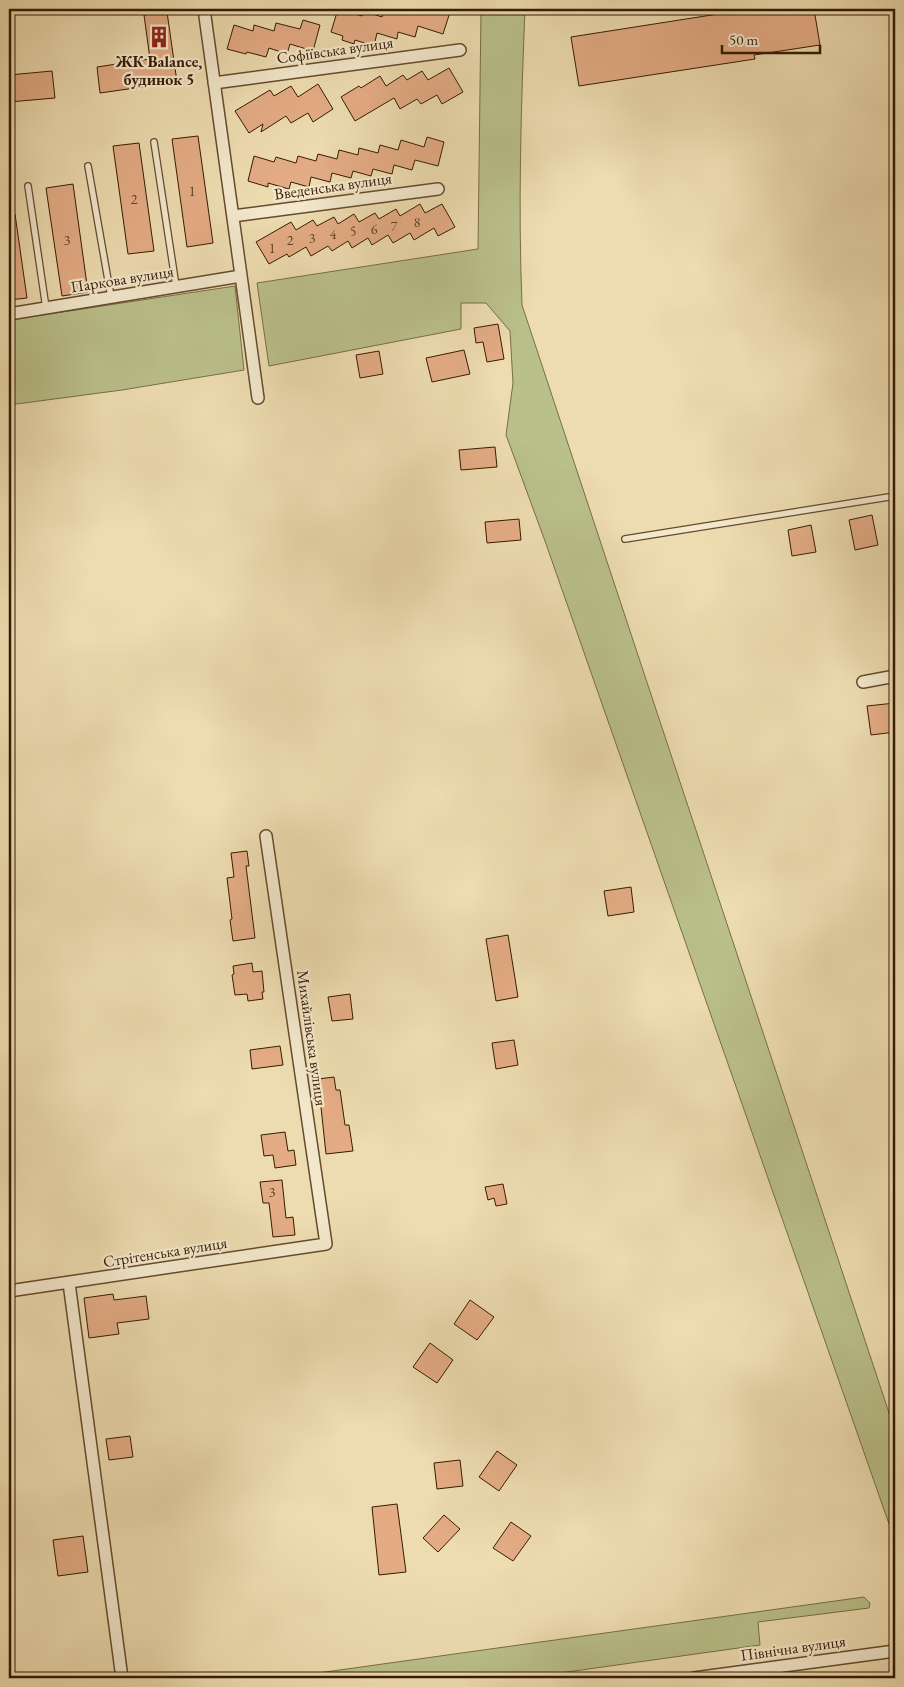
<svg xmlns="http://www.w3.org/2000/svg" width="904" height="1687" font-family="'EB Garamond',serif">
  <rect width="100%" height="100%" fill="#eddcb0"/>
  <filter id="stains"><feTurbulence type="fractalNoise" baseFrequency=".004" numOctaves="4"/><feColorMatrix values="0 0 0 0 .2 0 0 0 0 .09 0 0 0 0 .02 0 0 0 .5 -.17"/></filter>
  <radialGradient id="worn" r=".72"><stop offset=".6" stop-color="#630" stop-opacity="0"/><stop offset="1" stop-color="#630" stop-opacity=".3"/></radialGradient>
  <path fill="#bac08a" stroke="#786e46" d="M481,9H525C521,107 518,206 522,305L895,1431V1541L545,541L506,435L513,383L510,331L486,303H461V329L269,366L257,283L478,249Z
    M235,286L244,370L122,390L9,405V320Z
    M864,1597L870,1603L869,1608L758,1622L760,1645L524,1678H282Z"/>
  <path fill="#e4ac85" stroke="#361b02" d="M338,9L362,16L364,11L382,17L385,9L404,14L405,9H415L430,13L431,9H451L443,34L418,26L415,37L398,32L397,39L377,33L374,46L355,40L354,44L342,40L343,36L331,32Z
    M750,9H814L820,45L754,55L755,59L579,86L571,37Z
    M167,12L177,82L100,93L97,67L150,59L144,15Z
    M303,20L320,25L313,51L290,44L287,54L269,48L266,57L247,52L246,54L227,49L234,25L253,31L254,25L274,31L276,23L300,29Z
    M449,68L463,92L442,104L437,95L421,104L417,99L400,109L394,98L355,121L341,97L359,86L361,88L380,76L386,86L403,75L407,80L422,71L428,80Z
    M52,71L55,98L9,102V75Z
    M318,84L333,109L313,122L308,113L291,123L286,116L261,132L263,124L249,133L235,111L270,90L274,96L291,86L298,97Z
    M198,136L213,243L187,247L172,139Z
    M427,137L444,142L438,166L415,160L412,170L394,165L392,174L373,169L371,176L353,171L351,178L332,173L330,182L311,177L309,187L291,182L289,189L268,183V187L248,181L254,156L274,162L276,157L296,163L298,156L316,161L318,154L337,159L339,150L358,155L359,148L378,153L380,145L398,150L401,140L424,147Z
    M139,143L154,251L128,254L113,146Z
    M73,184L88,292L62,296L46,188Z
    M420,204L425,213L442,204L455,227L438,236L434,228L414,240L410,233L393,243L388,235L372,245L368,238L352,248L348,241L332,251L328,246L311,256L306,247L289,257L287,254L269,264L256,242L291,222L296,230L313,220L317,226L334,217L338,224L354,214L359,222L375,213L379,219L396,209L400,216Z
    M9,214H15L27,298L9,300Z
    M498,324L504,359L487,362L483,342L476,343L474,328Z
    M464,350L470,374L432,382L426,358Z
    M379,351L383,374L360,378L356,355Z
    M495,447L497,467L461,470L459,450Z
    M872,515L878,545L855,550L849,520Z
    M519,519L521,540L487,543L485,522Z
    M811,525L816,552L792,556L788,530Z
    M895,703V732L871,735L867,706Z
    M247,851L249,866H246L255,938L233,941L230,920L232,919L227,878L234,877L231,853Z
    M631,887L634,912L608,916L604,891Z
    M508,935L518,997L496,1001L486,939Z
    M252,963L253,972L262,971L264,992H262L263,999L248,1001L247,994L235,995L232,975L234,974L233,966Z
    M350,994L353,1019L332,1021L328,997Z
    M514,1040L518,1065L496,1069L492,1043Z
    M280,1046L283,1065L252,1069L250,1050Z
    M334,1077L336,1090H340L345,1125H349L353,1151L326,1154L318,1079Z
    M285,1132L288,1151L294,1150L296,1165L275,1168L273,1155L264,1156L261,1135Z
    M282,1180L286,1218L293,1217L295,1235L273,1237L269,1203H263L260,1182Z
    M503,1184L507,1204L496,1206L494,1198L488,1200L485,1187Z
    M113,1294L114,1300L146,1296L149,1319L117,1323L119,1334L89,1338L84,1298Z
    M470,1300L494,1317L477,1340L454,1324Z
    M430,1343L453,1360L437,1383L413,1367Z
    M130,1436L133,1457L109,1460L106,1439Z
    M497,1451L517,1465L499,1491L479,1477Z
    M460,1460L463,1486L437,1489L434,1463Z
    M397,1504L406,1572L379,1575L372,1507Z
    M444,1515L460,1529L438,1552L423,1538Z
    M511,1522L531,1536L513,1561L493,1548Z
    M83,1536L88,1572L58,1576L53,1540Z"/>
  <g fill="none" stroke-linecap="round" stroke-linejoin="round">
    <g stroke="#644b2e" stroke-width="8">
      <path id="service" d="M154,142L176,286
        M88,166L111,297
        M28,186L46,308
        M625,539L895,496"/>
    </g>
    <g stroke="#644b2e" stroke-width="14">
      <path id="minor" d="M204,9L258,398
        M214,83L460,50
        M233,216L438,189
        M9,314L241,276
        M863,682L895,676
        M69,1283L122,1678
        M9,1291L326,1244L266,836
        M694,1678L895,1651"/>
    </g>
    <use href="#service" stroke="#f3e8cc" stroke-width="5.5"/>
    <use href="#minor" stroke="#f3e8cc" stroke-width="11"/>
  </g>
  <defs>
    <g id="building-bare" transform="scale(1.725)"><path d="M-4-6H4V6H1V3H-1V6H-4ZM-2.5-4.3h1.7v1.8h-1.7ZM.8-4.3h1.7v1.8H.8ZM-2.5-1h1.7V.8h-1.7ZM.8-1h1.7V.8H.8Z" fill="#8f2418" stroke="#f3e8cc" stroke-width="2.5" paint-order="stroke"/></g>
  </defs>
  <g fill-rule="evenodd">
    <use href="#building-bare" x="159" y="37"/>
  </g>
  <g text-anchor="middle" dominant-baseline="central" stroke-width="4.5" stroke-linejoin="round" paint-order="stroke">
    <g font-size="14" fill="#623f23">
      <text x="192" y="191">1</text>
      <text x="134" y="199">2</text>
      <text x="417" y="222">8</text>
      <text x="394" y="226">7</text>
      <text x="374" y="229">6</text>
      <text x="353" y="231">5</text>
      <text x="333" y="234">4</text>
      <text x="312" y="238">3</text>
      <text x="67" y="240">3</text>
      <text x="290" y="240">2</text>
      <text x="272" y="248">1</text>
      <text x="272" y="1192">3</text>
    </g>
    <g font-size="16" fill="#361b02" stroke="#f3e8cc">
      <text transform="translate(335 50) rotate(-8)">Софіївська вулиця</text>
      <text transform="translate(333 186) rotate(-8)">Введенська вулиця</text>
      <text transform="translate(122 279) rotate(-9)">Паркова вулиця</text>
      <text transform="translate(312 1038) rotate(82)">Михайлівська вулиця</text>
      <text transform="translate(165 1252) rotate(-9)">Стрітенська вулиця</text>
      <text transform="translate(793 1648) rotate(-8)">Північна вулиця</text>
    </g>
    <g font-size="16" font-weight="bold" fill="#361b02" stroke="#f3e8cc">
      <text x="159" y="61">ЖК Balance,<tspan x="159" dy="18">будинок 5</tspan></text>
    </g>
  </g>
  <rect width="904" height="1687" fill="none" stroke="#eddcb0" stroke-width="30"/>
  <rect x="10" y="10" width="884" height="1667" fill="none" stroke="#361b02" stroke-width="2.5"/>
  <rect x="15" y="15" width="874" height="1657" fill="none" stroke="#361b02"/>
  <path d="M722 45v8h98v-8" fill="none" stroke="#361b02" stroke-width="2.5"/>
  <text x="729" y="45" font-size="15" fill="#361b02" stroke="#f3e8cc" stroke-width="4" paint-order="stroke">50 m</text>
  <rect width="100%" height="100%" filter="url(#stains)"/>
  <rect width="100%" height="100%" fill="url(#worn)"/>
</svg>
